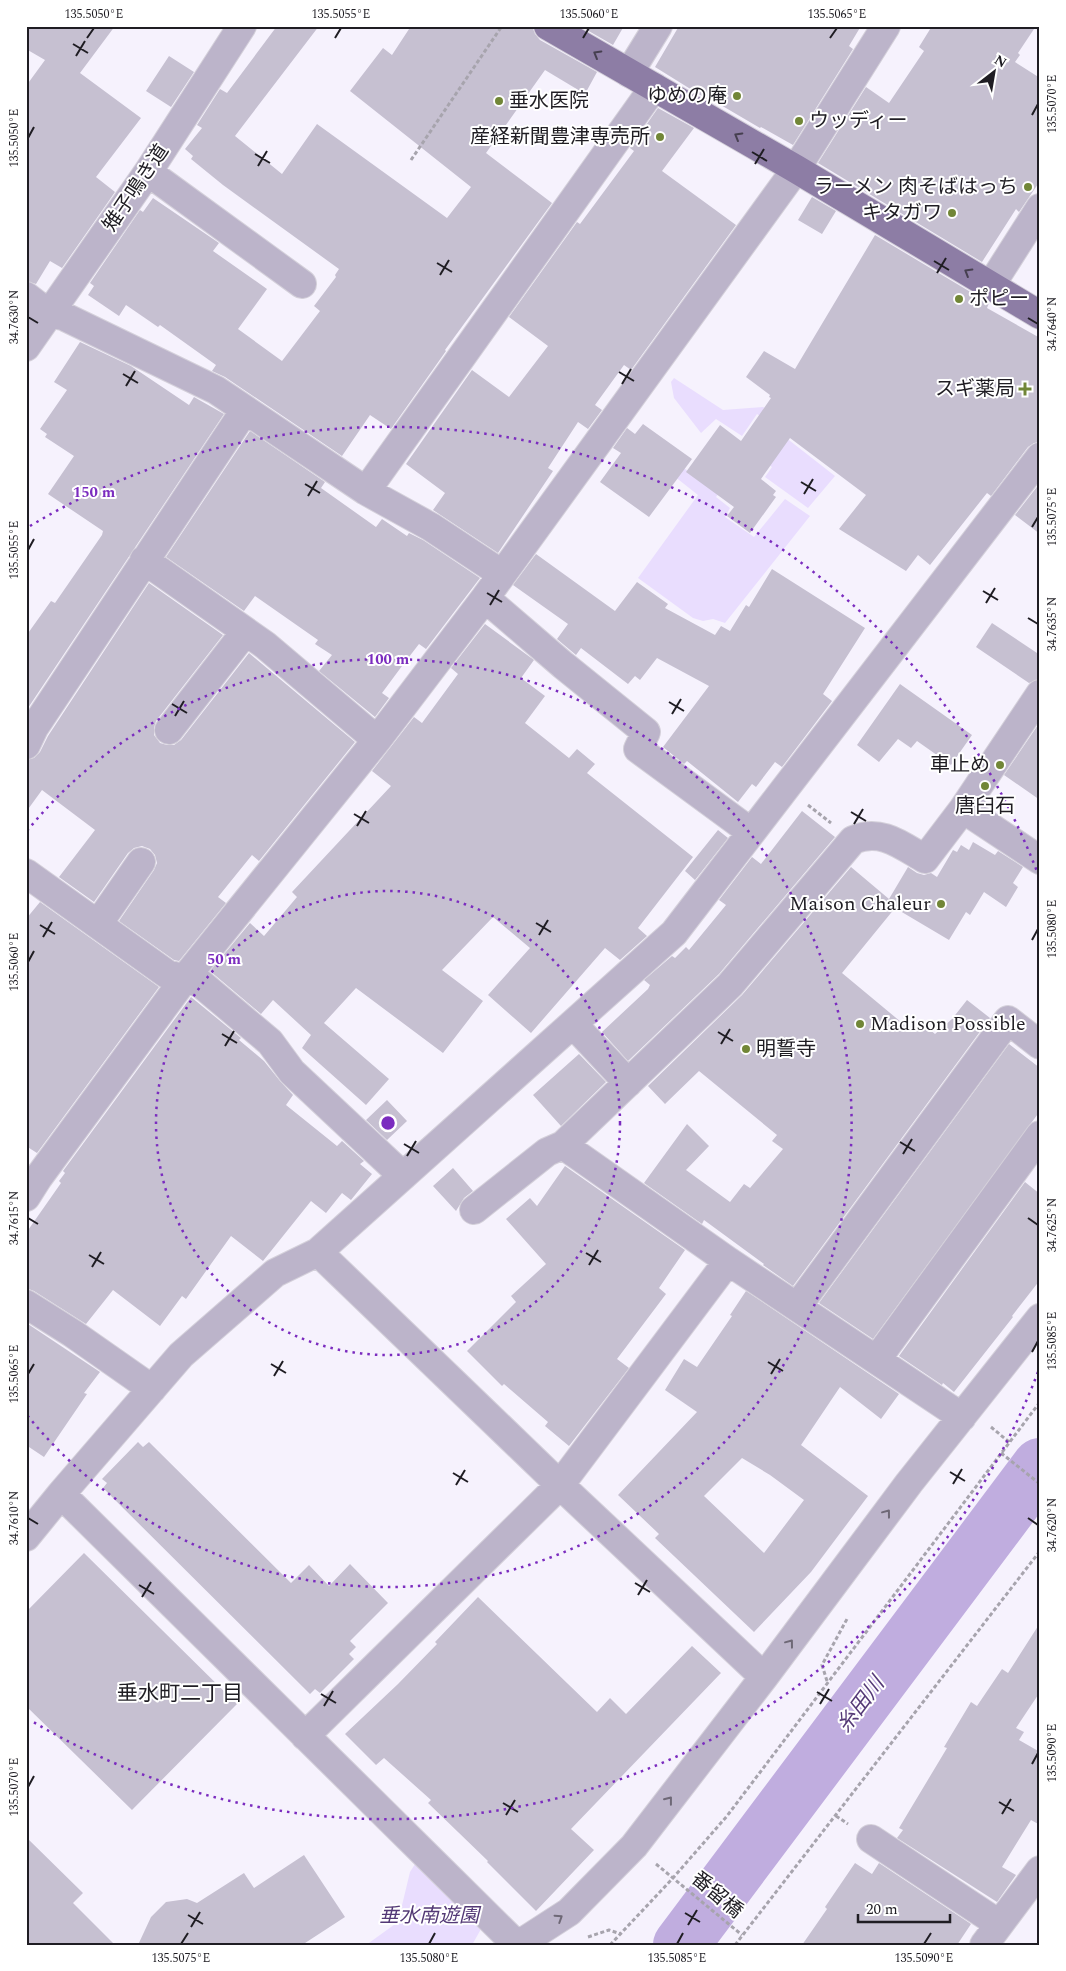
<svg xmlns="http://www.w3.org/2000/svg" width="1066" height="1971" font-family="Spectral,'Noto Sans JP',serif">
  <rect width="100%" height="100%" fill="#f6f2fd"/>
  <path fill="#e9ddfe" d="M674,378L723,410L763,407L796,423L785,437L835,476L808,508L765,477L772,467L758,458L778,429L757,414L742,436L716,419L701,433L674,398L671,382Z
    M681,466L719,493L716,497L730,508L725,517L754,537L785,499L810,516L725,623L713,619L703,621L693,618L638,578L698,495L674,476Z
    M417,1861L481,1929L472,1945H366L398,1922L410,1872Z"/>
  <g fill="none" stroke-linecap="round" stroke-linejoin="round">
    <path stroke="#c0addf" stroke-width="56" d="M681,1945L1040,1466"/>
  </g>
  <path fill="#c6c0d1" fill-rule="evenodd" d="M26,26H115L80,73L141,118L96,177L115,192L62,268L50,261L36,284L26,281V86L45,60L26,49Z
    M277,26H319L235,136L282,174L317,124L447,218L471,187L350,91L383,48L392,55L411,26H532L535,34L540,40L597,72L585,94L545,70L486,153L552,203L445,350L446,351L391,429L370,415L342,456L225,377L212,371L216,365L160,325L158,327L126,305L119,316L88,295L94,286L90,283L140,210L143,212L153,198L219,243L213,251L267,289L238,329L282,361L320,311L314,306L336,277L335,275L339,269L223,185L191,159L193,156L185,149L202,128L197,125L220,89L227,93Z
    M580,26H624L613,45Z
    M679,26H861L849,46L853,49L793,145L761,127L760,128L714,101L713,103L655,67Z
    M932,26H1036L1018,53L1020,55L1015,62L1040,78V181L1019,212L1016,209L982,262L818,163L866,87L889,103L924,51L919,47Z
    M169,56L194,72L171,107L146,91Z
    M658,108L694,128L662,171L736,225L631,370L624,365L595,405L602,410L588,429L578,422L548,468L553,471L498,553L433,510L445,493L406,464L472,370L509,397L548,346L509,317L577,222L580,224L634,151L630,148Z
    M812,197L836,211L822,234L798,220Z
    M875,235L989,303L987,308L1040,338V442L1034,443L1028,447L991,496L987,493L930,565L918,555L906,571L839,529L866,495L790,438L761,479L776,491L773,495L776,497L750,533L727,516L734,507L686,472L720,425L741,441L771,398L769,397L770,395L746,377L764,351L795,369Z
    M80,342L131,366L189,405L194,397L224,414L26,711V636L51,601L55,603L102,535L103,531L48,494L74,456L45,437L47,434L40,429L67,390L54,382Z
    M643,424L692,459L649,517L600,482L621,453L613,448L627,428L635,434Z
    M250,431L325,482L321,488L376,527L382,519L407,536L409,533L423,540L480,578L426,649L419,644L402,666L382,693L389,698L375,717L319,671L332,655L315,644L318,640L255,596L244,611L166,557Z
    M1040,483V534L1015,515Z
    M536,554L615,611L637,582L668,604L665,608L715,635L721,626L730,631L746,605L749,607L772,569L865,628L823,694L832,701L782,767L775,762L756,787L752,784L738,802L687,761L684,764L663,747L709,686L657,658L640,680L635,676L628,684L581,648L576,655L557,639L568,624L513,585Z
    M149,583L223,635L156,721L154,728V735L160,743L167,745H174L181,740L249,653L355,742L259,861L252,855L218,897L226,903L179,961L174,960L119,921L154,870L157,863L155,855L150,849L142,846L134,848L128,853L94,902L59,877L95,830L42,790L26,812V760L34,758L40,752L48,736Z
    M992,623L1040,655V679L1029,683L976,647Z
    M485,624L534,660L521,678L545,696L525,723L569,758L577,749L595,764L587,773L693,857L638,928L647,936L620,960L605,948L531,1033L488,995L530,948L493,917L442,970L483,1001L443,1053L356,988L324,1023L389,1079L366,1105L302,1048L311,1035L273,1000L261,1014L210,971L250,923L264,936L297,897L292,892L391,786L372,771L414,717L422,723L458,674L451,668Z
    M900,684L972,735L951,765L917,741L911,748L898,739L879,762L857,745Z
    M1040,722V800L1004,775Z
    M802,811L835,837L719,974L628,1061L602,1032L648,989L650,985L644,980L672,956L675,958L686,947L689,950L726,905L719,900L752,857L761,864Z
    M718,830L728,838L695,880L685,871Z
    M973,842L995,855L998,851L1023,867L1013,883L1018,887L1006,907L984,892L970,915L966,912L949,940L895,908L842,973L913,1032L921,1022L935,1034L952,1019L967,1000L990,1018L793,1286L763,1265L764,1264L704,1220L702,1224L644,1183L687,1124L709,1146L686,1170L730,1202L744,1184L750,1188L783,1149L772,1141L777,1135L699,1071L665,1104L648,1086L742,995L851,867L889,899L908,867L917,873L924,875L931,873L937,877L953,850L957,852L961,845L969,850Z
    M40,902L159,987L37,1153L26,1146V919Z
    M191,997L241,1038L239,1040L264,1061L280,1081L293,1095L286,1105L337,1146L342,1141L364,1161L360,1164L372,1174L351,1200L342,1193L326,1213L311,1201L263,1261L231,1236L186,1299L182,1296L160,1326L113,1290L86,1324L34,1291L26,1288V1233L61,1183L59,1181L65,1173L63,1171Z
    M1009,1044L1040,1068V1111L873,1339L819,1303Z
    M579,1054L606,1082L561,1126L533,1095Z
    M387,1100L407,1121L387,1140L366,1120Z
    M565,1166L685,1250L659,1288L666,1294L617,1359L629,1368L569,1446L545,1426L548,1422L504,1384L502,1386L467,1351L516,1302L511,1296L546,1264L506,1219L530,1198L537,1206Z
    M453,1168L473,1191L464,1198L456,1211L433,1186Z
    M1025,1182L1040,1194V1280L1012,1316L1013,1317L954,1392L943,1383L942,1385L899,1356Z
    M746,1291L899,1394L881,1419L840,1387L801,1445L868,1496L811,1572L754,1632L655,1538L659,1534L618,1495L697,1412L665,1390L684,1359L697,1367L732,1316L730,1315ZM742,1458L770,1475L804,1500L764,1553L704,1496Z
    M28,1324L100,1372L84,1393L87,1394L44,1457L26,1445V1327Z
    M138,1442L143,1447L149,1442L291,1583L309,1565L329,1586L350,1564L388,1603L350,1641L356,1647L349,1654L354,1659L320,1693L315,1689L310,1694L103,1488L107,1483L102,1479Z
    M84,1553L237,1704L132,1810L26,1706V1612Z
    M478,1597L597,1712L610,1698L626,1714L692,1646L721,1673L571,1829L594,1850L536,1911L487,1862L488,1861L428,1803L431,1800L384,1758L376,1765L345,1734L398,1684L437,1644L435,1642Z
    M1040,1623V1692L1016,1728L1024,1732L1019,1740L1040,1752V1825L1031,1820L1002,1867L1016,1875L997,1902L897,1838L903,1830L899,1828L947,1748L944,1747L971,1702L977,1706L1002,1669L1008,1673Z
    M26,1837L83,1893L73,1903L115,1945H26Z
    M304,1855L345,1917L302,1945H138L151,1917L166,1902L187,1899L197,1903L244,1873L254,1888Z
    M855,1863L872,1874L879,1863L971,1924L957,1945H802L827,1909L825,1907Z"/>
  <g fill="none" stroke-linecap="round" stroke-linejoin="round">
    <g stroke="#d4d0da" stroke-width="30">
      <path id="minor" d="M629,73L658,26
        M148,172L302,284
        M991,285L1040,208
        M26,296L48,313L63,316L216,390L366,491L431,527L502,574
        M26,347L148,172L242,26
        M366,491L654,87
        M144,560L265,645L377,740
        M485,598L563,665L646,732L638,749L751,832
        M1040,694L963,809L1040,860
        M169,730L245,632
        M26,745L34,728L245,410
        M26,873L167,974L200,983L270,1042L292,1072L403,1176
        M98,924L141,862
        M573,1024L628,1083
        M26,1197L38,1178L185,978L377,740L485,598L796,169L886,26
        M474,1210L547,1152L563,1145
        M318,1252L560,1485L764,1677
        M728,1261L563,1145L730,985L853,840C881,828 901,845 925,859L963,809
        M26,1304L72,1333L152,1389
        M797,1307L1008,1020L1040,1045
        M877,1359L1040,1135
        M61,1494L517,1945
        M26,1537L61,1494L181,1355L275,1273L318,1252L674,933L1040,457
        M305,1736L560,1485L728,1261L962,1417
        M871,1839L999,1924
        M518,1945L569,1912L634,1846L764,1677L909,1483L1040,1318
        M984,1945L1040,1870"/>
    </g>
    <g stroke="#d4d0da" stroke-width="30">
      <path id="major" d="M548,26L796,169L1040,315"/>
    </g>
    <path stroke="#a7a4ad" stroke-width="3" stroke-dasharray="4 2.5" stroke-linecap="butt" d="M411,160L502,26
      M808,805L831,823
      M991,1427L1009,1442
      M1001,1453L1040,1484
      M827,1681L822,1665L847,1619
      M836,1816L848,1824
      M656,1864L742,1935
      M588,1937L609,1930L621,1934
      M610,1945L673,1878L727,1816L1040,1402
      M735,1945L1040,1551"/>
    <use href="#minor" stroke="#bcb4ca" stroke-width="28"/>
    <use href="#major" stroke="#8d7da5" stroke-width="28"/>
  </g>
  <defs><path id="oneway-chevron" d="M-2-3.5L2.5 0L-2 3.5" fill="none" stroke-width="1.6" stroke-linecap="round" stroke-linejoin="round" transform="scale(1.25)"/></defs>
  <g stroke="#463f50">
    <use href="#oneway-chevron" transform="translate(597 54) rotate(-150)"/>
    <use href="#oneway-chevron" transform="translate(738 136) rotate(-150)"/>
    <use href="#oneway-chevron" transform="translate(968 272) rotate(-149)"/>
  </g>
  <g stroke="#6e6876">
    <use href="#oneway-chevron" transform="translate(887 1513) rotate(-53)"/>
    <use href="#oneway-chevron" transform="translate(790 1643) rotate(-53)"/>
    <use href="#oneway-chevron" transform="translate(669 1800) rotate(-52)"/>
    <use href="#oneway-chevron" transform="translate(559 1918) rotate(-33)"/>
  </g>
  <path fill="none" stroke="#1f1d23" stroke-width="2" d="M87,38L94,28M335,38L341,28M583,38L589,28M830,38L837,28M73,44L88,53M76,56L85,41M1032,115L1038,104M28,138L34,127M752,152L767,161M255,154L270,163M755,164L764,149M258,166L267,151M934,261L949,270M437,263L452,272M937,273L946,258M440,275L449,260M28,317L38,323M1028,318L1038,324M619,372L634,381M123,374L138,383M622,384L631,369M126,386L135,371M801,482L816,491M305,484L320,493M804,494L813,479M308,496L317,481M1032,527L1038,517M28,550L34,539M983,591L998,600M487,593L502,602M986,603L995,588M490,605L499,590M1028,618L1038,624M669,702L684,711M172,704L187,713M672,714L681,699M175,716L184,701M851,812L866,821M354,814L369,823M854,824L863,809M357,826L366,811M536,923L551,932M40,925L55,934M539,935L548,920M43,937L52,922M1032,940L1038,929M28,962L34,951M718,1032L733,1041M222,1034L237,1043M721,1044L730,1029M225,1046L234,1031M900,1142L915,1151M404,1144L419,1153M903,1154L912,1139M407,1156L416,1141M28,1218L38,1224M1028,1218L1038,1225M586,1253L601,1262M89,1255L104,1264M589,1265L598,1250M92,1267L101,1252M1032,1352L1038,1341M768,1362L783,1371M271,1364L286,1373M28,1374L34,1364M771,1374L780,1359M274,1376L283,1361M950,1472L965,1481M453,1473L468,1482M953,1484L962,1469M456,1485L465,1470M28,1518L38,1524M1028,1518L1038,1525M635,1583L650,1592M139,1585L154,1594M638,1595L647,1580M142,1597L151,1582M817,1692L832,1701M321,1694L336,1703M820,1704L829,1689M324,1706L333,1691M1032,1764L1038,1753M28,1787L34,1776M999,1802L1014,1811M503,1803L518,1812M1002,1814L1011,1799M506,1815L515,1800M685,1913L700,1922M188,1915L203,1924M688,1925L697,1910M191,1927L200,1912M181,1944L188,1933M429,1944L435,1933M677,1944L683,1933M924,1944L931,1933"/>
  <g fill="none" stroke="#7b2cbf" stroke-width="2.5" stroke-dasharray="2.5 5">
    <circle cx="388" cy="1123" r="232"/>
    <path d="M27 831A464 464 0 1 1 27 1415"/>
    <path d="M1038 1372A696 696 0 0 1 30 1720M30 526A696 696 0 0 1 1038 874"/>
  </g>
  <g fill="#718637" stroke="#fff" stroke-width="2">
    <circle cx="737" cy="96" r="5"/>
    <circle cx="499" cy="101" r="5"/>
    <circle cx="799" cy="121" r="5"/>
    <circle cx="660" cy="137" r="5"/>
    <circle cx="1028" cy="187" r="5"/>
    <circle cx="952" cy="213" r="5"/>
    <circle cx="959" cy="299" r="5"/>
    <path d="M1022.5 381.5h5v5h5v5h-5v5h-5v-5h-5v-5h5z"/>
    <circle cx="1000" cy="765" r="5"/>
    <circle cx="985" cy="786" r="5"/>
    <circle cx="941" cy="904" r="5"/>
    <circle cx="860" cy="1024" r="5"/>
    <circle cx="746" cy="1049" r="5"/>
  </g>
  <g text-anchor="middle" dominant-baseline="central" stroke-width="4" stroke-linejoin="round" paint-order="stroke">
    <g font-size="20" fill="#1f1d23" stroke="#fff" text-anchor="end">
      <text x="727" y="96">ゆめの庵</text>
      <text x="509" y="101" text-anchor="start">垂水医院</text>
      <text x="809" y="121" text-anchor="start">ウッディー</text>
      <text x="650" y="137">産経新聞豊津専売所</text>
      <text x="1018" y="187">ラーメン 肉そばはっち</text>
      <text x="942" y="213">キタガワ</text>
      <text x="969" y="299" text-anchor="start">ポピー</text>
      <text x="1015" y="389">スギ薬局</text>
      <text x="990" y="765">車止め</text>
      <text x="985" y="806" text-anchor="middle">唐臼石</text>
      <text x="931" y="904">Maison Chaleur</text>
      <text x="870" y="1024" text-anchor="start">Madison Possible</text>
      <text x="756" y="1049" text-anchor="start">明誓寺</text>
    </g>
    <g font-size="20" fill="#1f1d23" stroke="#fff">
      <text transform="translate(136 188) rotate(-56)">雉子鳴き道</text>
      <text transform="translate(717 1895) rotate(40)">番留橋</text>
    </g>
    <g font-size="20" font-style="italic" fill="#533976" stroke="#fff">
      <text x="429" y="1916">垂水南遊園</text>
    </g>
    <g font-size="21" fill="#1f1d23" stroke="#fff">
      <text x="180" y="1694">垂水町二丁目</text>
    </g>
    <g font-size="21" font-style="italic" fill="#553a77" stroke="#fff">
      <text transform="translate(861 1705) rotate(-53)">糸田川</text>
    </g>
  </g>
  <circle cx="388" cy="1123" r="8" fill="#7b2cbf" stroke="#fff" stroke-width="2.5"/>
  <g font-size="15" text-anchor="middle" font-weight="bold" fill="#7b2cbf" stroke="#fff" stroke-width="4" stroke-linejoin="round" paint-order="stroke">
    <text x="94" y="497">150 m</text>
    <text x="388" y="664">100 m</text>
    <text x="224" y="964">50 m</text>
  </g>
  <rect width="1066" height="1971" fill="none" stroke="#ffffff" stroke-width="55"/>
  <g transform="translate(994 72) rotate(31)" stroke="#ffffff" stroke-width="4" paint-order="stroke">
  <path d="M0-4L9 19L0 12L-9 19Z" fill="#1f1d23"/>
  <text y="-8" font-size="14" font-weight="bold" text-anchor="middle" fill="#1f1d23">N</text>
  </g>
  <path d="M858 1914v8h92v-8" fill="none" stroke="#1f1d23" stroke-width="2.5"/>
  <text x="866" y="1914" font-size="15" fill="#1f1d23" stroke="#ffffff" stroke-width="4" paint-order="stroke">20 m</text>
  <rect x="28" y="28" width="1010" height="1916" fill="none" stroke="#1f1d23" stroke-width="2"/>
  <g font-size="12" text-anchor="middle" fill="#1f1d23">
    <text x="94" y="18">135.5050°E</text>
    <text x="341" y="18">135.5055°E</text>
    <text x="589" y="18">135.5060°E</text>
    <text x="837" y="18">135.5065°E</text>
    <text transform="translate(1052 104) rotate(-90)" y="4">135.5070°E</text>
    <text transform="translate(14 138) rotate(-90)" y="4">135.5050°E</text>
    <text transform="translate(14 317) rotate(-90)" y="4">34.7630°N</text>
    <text transform="translate(1052 324) rotate(-90)" y="4">34.7640°N</text>
    <text transform="translate(1052 517) rotate(-90)" y="4">135.5075°E</text>
    <text transform="translate(14 550) rotate(-90)" y="4">135.5055°E</text>
    <text transform="translate(1052 624) rotate(-90)" y="4">34.7635°N</text>
    <text transform="translate(1052 929) rotate(-90)" y="4">135.5080°E</text>
    <text transform="translate(14 962) rotate(-90)" y="4">135.5060°E</text>
    <text transform="translate(14 1218) rotate(-90)" y="4">34.7615°N</text>
    <text transform="translate(1052 1225) rotate(-90)" y="4">34.7625°N</text>
    <text transform="translate(1052 1341) rotate(-90)" y="4">135.5085°E</text>
    <text transform="translate(14 1374) rotate(-90)" y="4">135.5065°E</text>
    <text transform="translate(14 1518) rotate(-90)" y="4">34.7610°N</text>
    <text transform="translate(1052 1525) rotate(-90)" y="4">34.7620°N</text>
    <text transform="translate(1052 1753) rotate(-90)" y="4">135.5090°E</text>
    <text transform="translate(14 1787) rotate(-90)" y="4">135.5070°E</text>
    <text x="181" y="1962">135.5075°E</text>
    <text x="429" y="1962">135.5080°E</text>
    <text x="677" y="1962">135.5085°E</text>
    <text x="924" y="1962">135.5090°E</text>
  </g>
</svg>
